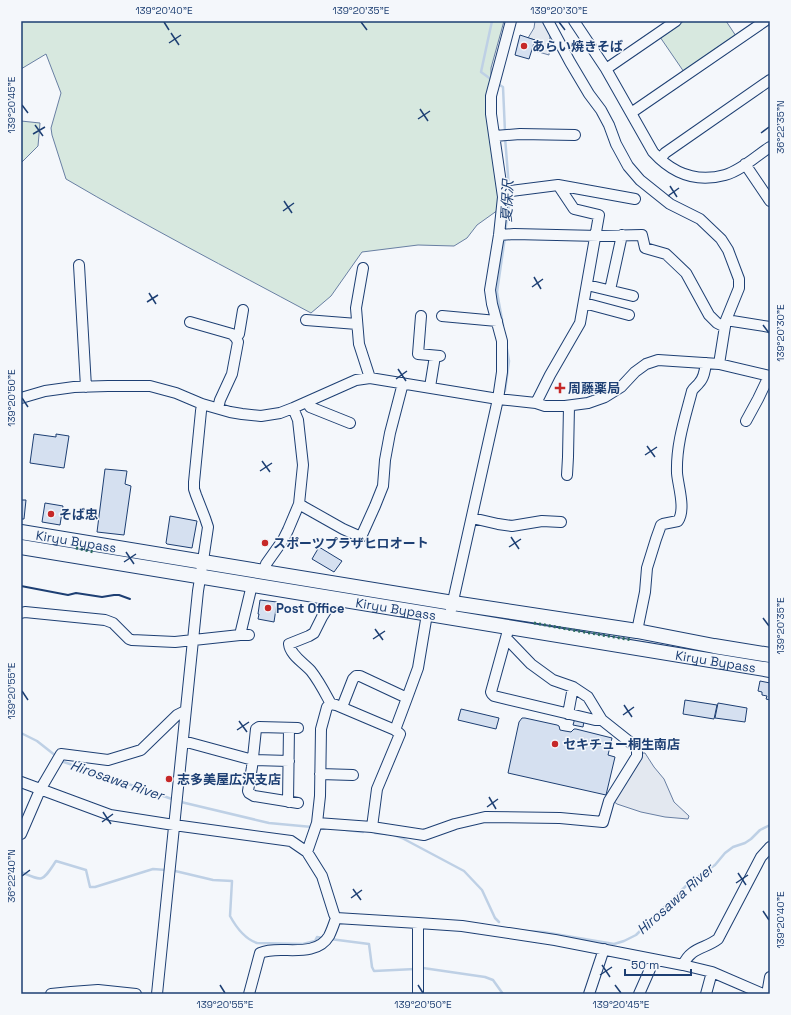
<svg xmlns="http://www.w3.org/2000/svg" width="791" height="1015" font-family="'Space Grotesk','Noto Sans JP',sans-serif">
  <rect width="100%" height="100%" fill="#f4f7fb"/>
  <path fill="#d7e8df" stroke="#687fa3" d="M21,21H504L491,68V114L500,196L498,210L477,225L467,238L454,246L418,245L362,252L331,296L311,313C229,269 146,226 66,179L52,135L51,128L61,93L46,54L21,69Z
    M684,21H726L736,36L684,72L660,37Z
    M21,121L40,123L38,146L21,163Z"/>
  <path fill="#e3e8f0" stroke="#687fa3" d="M535,21H545L550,36L549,55L532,50L535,40L528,38L534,28Z
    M643,753H645L654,767L664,779L674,802L689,816L688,819L665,817L641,812L617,804L613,801Z"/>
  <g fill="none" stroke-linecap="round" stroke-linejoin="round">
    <path stroke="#bed0e5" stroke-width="2.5" d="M492,80L481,72L492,21
      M498,84L503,87L505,132
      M505,137L509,188
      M505,232L510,198V193
      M503,325L497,292L505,237
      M505,391L509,361L507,349
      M21,733L37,741L56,756
      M61,761L172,799
      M181,802L269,823L312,827
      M346,830L363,832
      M375,833L387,834
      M394,835L402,838L464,871L482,890L495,918L499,922
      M171,870L213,880L232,881L230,916C236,927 245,939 257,943L303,944L315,941L317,937L323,938
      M21,872C44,882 42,882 56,861L86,870L90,887H95L153,869L166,870
      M525,931L543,932L614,944L624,941L636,935L690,882L715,865L725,853L733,847L745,843L751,839L760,830L770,825
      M330,939L369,944L372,967L374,971L415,969
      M420,968H423L485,977L493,980L503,994"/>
  </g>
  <path fill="#d5e0f0" stroke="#1d3f73" d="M520,35L535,40L529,59L515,55Z
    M34,434L56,437V434L69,436L64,468L30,463Z
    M105,469L127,471L125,484L131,486L124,535L97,532Z
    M21,500H26L24,519H21Z
    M45,503L63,506L60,525L42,522Z
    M170,516L197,521L192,548L167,544L166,543Z
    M319,547L342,561L334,572L312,559Z
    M260,600L277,602L274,622L258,619L259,614H258Z
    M760,681L770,683V700L766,699L767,696L762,695V692L758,691Z
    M685,700L717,705L714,719L683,714Z
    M718,703L747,708L745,722L715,718Z
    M461,709L499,718L496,729L458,720Z
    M522,718H525L557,725L559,726L560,730L565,731L571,732L574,729H576L612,738L608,755L615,757L606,795L508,773L519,722Z
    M575,718L584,721L583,727L573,725Z"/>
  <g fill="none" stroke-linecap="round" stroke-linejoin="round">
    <g stroke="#1d3f73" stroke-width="12">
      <path id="minor" d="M548,21L570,62L589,94L601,110L609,125L616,144L628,166L640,180L670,204L700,219L721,239L728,250L739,279V288L726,320L719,364
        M574,21L606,69L653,152C673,174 696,183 725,175C742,170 756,156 770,147
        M606,69L676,21
        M631,113L765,21
        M495,136L520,134L575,135
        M660,159L665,153L770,80
        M745,164L770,201
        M558,185L635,199
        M503,192L558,185L574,209L599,215L580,323L550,375L536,403
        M499,235L514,234L599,236L642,235L645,248L666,254L686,273L709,315L717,323L725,327
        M79,265L86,387
        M363,268L356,308L359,344L370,378
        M587,285L633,296
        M610,290L622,235
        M584,303L629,315
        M421,316L418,354L440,356
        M442,316L497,321
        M306,320L357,324
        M726,320L770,327
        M190,322L232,334L236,338L238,342L232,374L220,400L218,408
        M236,338L239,334L243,310
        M430,387L435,356
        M21,398L45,391L74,387L108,386H150L176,393L202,404L230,412L242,414L261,416L280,413L293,408L356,380L370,378L498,399L536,403L545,406H565L588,403L605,397L621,387L635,372L646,364L658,360L719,364L770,376
        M307,402L310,407L350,423
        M746,421L758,399L769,376
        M567,475L568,457L569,406
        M299,504L304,507L343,529L361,537L375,506L383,486L385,460L390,433L403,383
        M472,518L498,524L512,526L542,521L561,522
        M263,572L266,564L283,540L288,530L299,504L303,465L298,420L293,408
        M451,610L498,399L502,372V341L492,304L490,290L499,235L503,197L491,114V96L511,21
        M21,613L25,612L105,620L113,623L129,639L132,640L175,642L240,635H249
        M637,631L645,592L647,568L656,539L661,525L663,524L678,521C686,509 678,486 677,473C676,444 685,418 692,391C694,387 697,386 699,383C704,378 705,370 706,363
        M507,634L491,692L492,694L494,696L595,720H602
        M240,635L252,585
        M331,704C325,693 319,681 311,671C304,663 290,655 289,644L309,636L314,633L322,617L329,606L331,599
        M342,707L353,679L356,676H360L407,698
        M568,714L573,687
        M395,730L407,698L418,668L427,614
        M183,741L253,760L289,761
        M320,774L353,775
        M21,782L110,815L174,825L291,841L307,852L322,876L334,914L336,918C334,924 332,930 329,936C319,953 297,950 281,950C273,950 267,950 260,953L249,994
        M288,802L289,728
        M298,803L254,796L249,793L248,791L252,767L256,729L259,727L298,728
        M317,823L372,827L424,835L455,824L485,817L560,818L603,822L609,801L637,756V750L636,747L602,720L588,697L573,687L553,680L531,664L506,638
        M21,834L40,790L61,754L108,760L141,750L177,715L185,711
        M307,852L317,823L320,796L321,729L327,707L331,704L336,705L395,730L400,734L377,789L372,827
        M336,918L418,923L462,926L555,940L683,965L712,972L763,994
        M683,965C691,947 705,949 718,939L761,857L770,847
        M51,994L71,992L98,990L136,994
        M157,994L198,591L204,554L208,527L205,518L196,495L194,489V482L201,411L202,404
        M418,994V923
        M589,994L604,949
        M639,994L654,960
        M706,994L712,972
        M767,994L770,977"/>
    </g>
    <g stroke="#1d3f73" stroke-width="16">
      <g id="highway">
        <path id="s1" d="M21,532L453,603L637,631L714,646L770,655"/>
        <path id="s2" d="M21,547L770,670"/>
      </g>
    </g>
    <use href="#minor" stroke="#f4f7fb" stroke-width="10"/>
    <use href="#highway" stroke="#f4f7fb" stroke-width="14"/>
    <path stroke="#2c6c60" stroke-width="3" stroke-dasharray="2 3" stroke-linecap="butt" d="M76,548L94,552
      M534,623L578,631L632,640"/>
    <path stroke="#1d3f73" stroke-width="2" d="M21,586L68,595L76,593L102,597L114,595H119L130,599"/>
  </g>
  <path fill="none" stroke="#1d3f73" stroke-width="1.5" d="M164,22L169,30M361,22L367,30M559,22L565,30M171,33L179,45M169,43L181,35M22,105L28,113M420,109L428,121M418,119L430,111M35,125L43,136M761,133L769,127M33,134L45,127M670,186L677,197M668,196L679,188M284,201L292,213M283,211L294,203M534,277L541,289M532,287L543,279M149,293L156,304M147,302L158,295M763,325L769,333M398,369L406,381M396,379L407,371M22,398L28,407M647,446L655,457M645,455L657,447M262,461L270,472M260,471L272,463M511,537L519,549M509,547L521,539M126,552L134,564M124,562L136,554M763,618L769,626M375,629L383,640M373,639L385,631M22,691L28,700M624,705L632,717M623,715L634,707M239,721L247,732M237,730L249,722M489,797L496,809M487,807L498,799M103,812L111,824M102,822L113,814M738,873L746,885M22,876L30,870M736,883L748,875M353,889L361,900M351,898L362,890M763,911L769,920M602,965L610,977M600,975L612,967M220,985L225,993M418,985L423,993M615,985L621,993"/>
  <g fill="#c62828" stroke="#f4f7fb" stroke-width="1.5">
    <circle cx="524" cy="46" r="4"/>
    <path d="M558 382h4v4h4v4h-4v4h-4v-4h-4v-4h4z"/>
    <circle cx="51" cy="514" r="4"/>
    <circle cx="265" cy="543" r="4"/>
    <circle cx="268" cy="608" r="4"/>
    <circle cx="555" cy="744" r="4"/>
    <circle cx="169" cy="779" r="4"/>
  </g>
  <g text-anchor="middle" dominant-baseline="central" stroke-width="3" stroke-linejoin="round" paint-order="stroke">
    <g font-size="13" font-weight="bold" fill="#1d3f73" stroke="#f4f7fb" text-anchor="start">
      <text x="532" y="46">あらい焼きそば</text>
      <text x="568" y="388">周藤薬局</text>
      <text x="59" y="514">そば忠</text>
      <text x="273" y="543">スポーツプラザヒロオート</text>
      <text x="276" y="608">Post Office</text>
      <text x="563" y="744">セキチュー桐生南店</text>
      <text x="177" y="779">志多美屋広沢支店</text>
    </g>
    <g font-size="13" fill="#1d3f73" stroke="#f4f7fb">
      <text stroke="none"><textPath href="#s1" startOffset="56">Kiryu Bypass</textPath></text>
      <text stroke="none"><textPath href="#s2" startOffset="380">Kiryu Bypass</textPath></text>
      <text stroke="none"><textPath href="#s2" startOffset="704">Kiryu Bypass</textPath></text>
    </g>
    <g font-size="14" font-style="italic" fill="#1d3f73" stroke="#f4f7fb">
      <text transform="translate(507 201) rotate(-87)">夏保沢</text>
      <text transform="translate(117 780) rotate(19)">Hirosawa River</text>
      <text transform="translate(675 899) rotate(-42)">Hirosawa River</text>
    </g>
  </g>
  <rect width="791" height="1015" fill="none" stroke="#f4f7fb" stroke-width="44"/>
  <path d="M625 969v6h66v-6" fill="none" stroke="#1d3f73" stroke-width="2"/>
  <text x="631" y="969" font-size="12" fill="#1d3f73" stroke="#f4f7fb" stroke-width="3" paint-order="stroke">50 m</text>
  <rect x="22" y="22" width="747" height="971" fill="none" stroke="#1d3f73" stroke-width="1.5"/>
  <g font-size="10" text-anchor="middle" fill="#1d3f73">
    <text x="164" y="14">139°20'40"E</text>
    <text x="361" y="14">139°20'35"E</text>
    <text x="559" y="14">139°20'30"E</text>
    <text transform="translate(11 105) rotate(-90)" y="4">139°20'45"E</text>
    <text transform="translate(780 127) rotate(-90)" y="4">36°22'35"N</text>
    <text transform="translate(780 333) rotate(-90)" y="4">139°20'30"E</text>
    <text transform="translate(11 398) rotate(-90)" y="4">139°20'50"E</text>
    <text transform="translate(780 626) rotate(-90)" y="4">139°20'35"E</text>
    <text transform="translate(11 691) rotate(-90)" y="4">139°20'55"E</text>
    <text transform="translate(11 876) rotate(-90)" y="4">36°22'40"N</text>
    <text transform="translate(780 920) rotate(-90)" y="4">139°20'40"E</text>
    <text x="225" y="1008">139°20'55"E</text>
    <text x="423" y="1008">139°20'50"E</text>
    <text x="621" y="1008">139°20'45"E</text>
  </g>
</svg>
